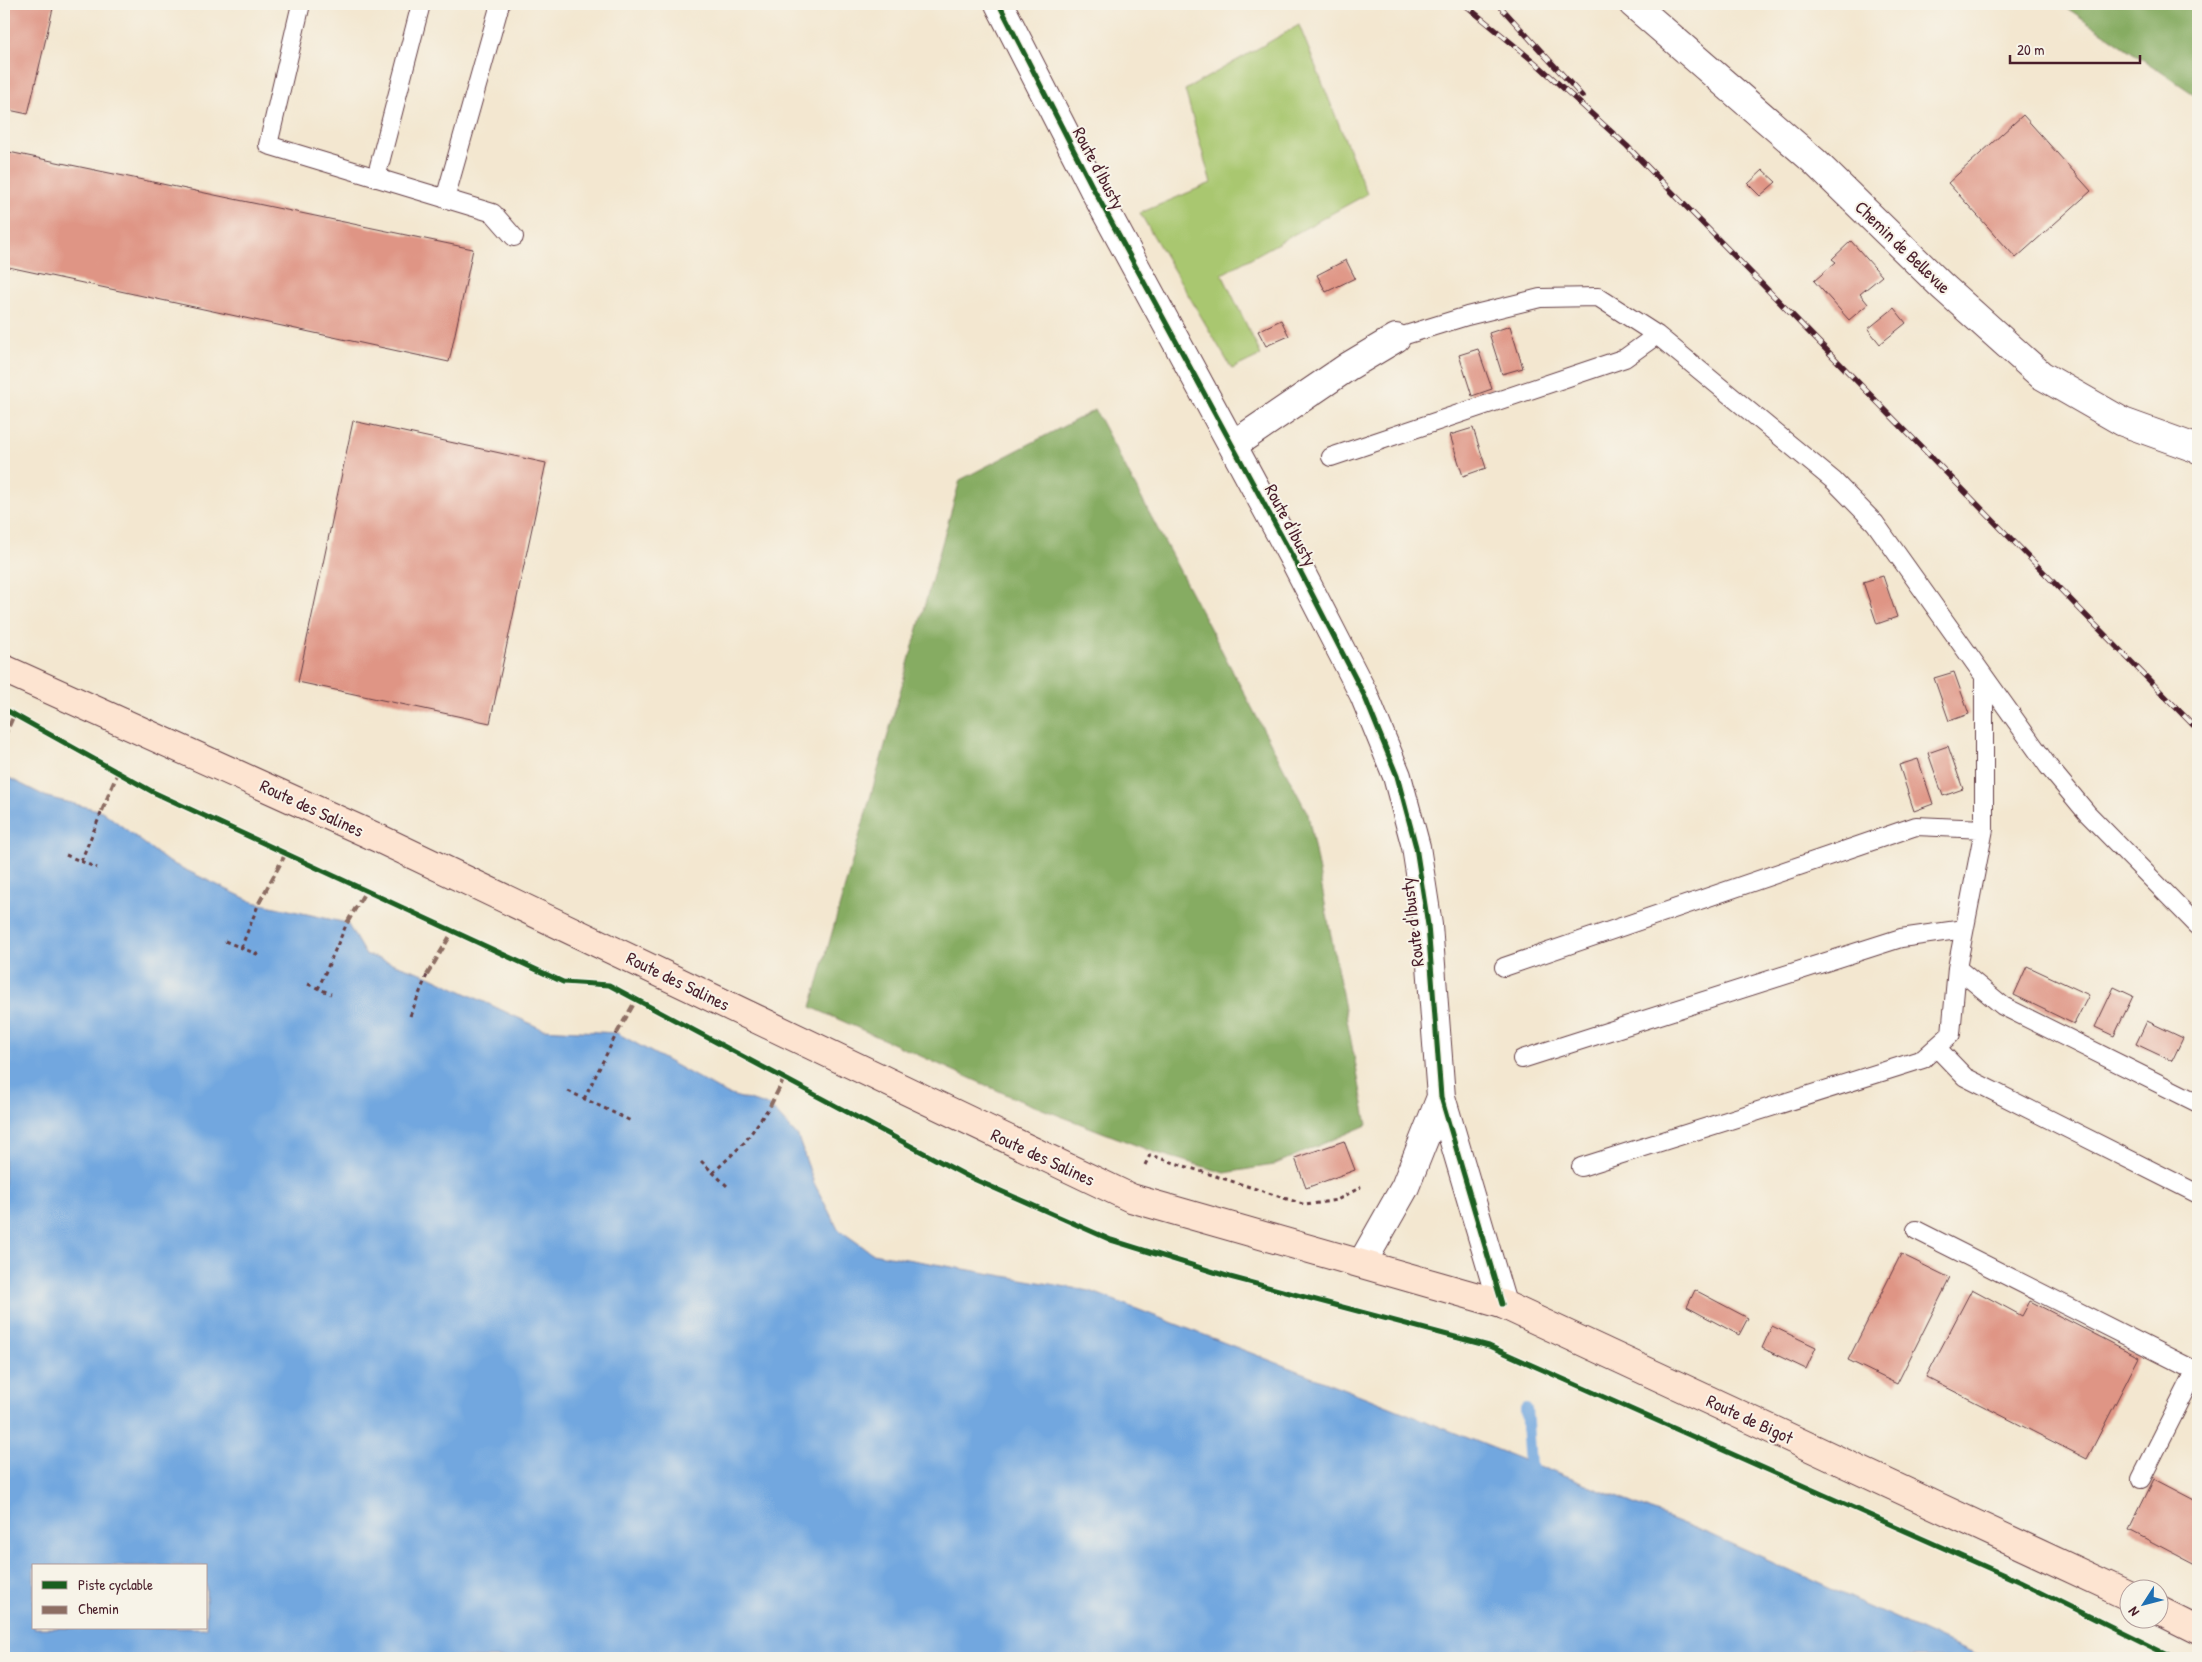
<svg xmlns="http://www.w3.org/2000/svg" width="2202" height="1662" font-family="'Patrick Hand',sans-serif">
  <rect width="100%" height="100%" fill="#f7f3e8"/>
  <filter id="ink" filterUnits="userSpaceOnUse"><feTurbulence type="fractalNoise" baseFrequency=".02" numOctaves="2"/><feDisplacementMap in="SourceGraphic" scale="10" xChannelSelector="R" yChannelSelector="G"/><feConvolveMatrix kernelMatrix="1 2 1 2 8 2 1 2 1" color-interpolation-filters="sRGB"/></filter>
  <filter id="wash" filterUnits="userSpaceOnUse"><feTurbulence type="fractalNoise" baseFrequency=".0096" numOctaves="4" result="noise"/><feDisplacementMap in="SourceGraphic" scale="20" xChannelSelector="R" yChannelSelector="G"/><feGaussianBlur stdDeviation="1.12" result="paint"/><feColorMatrix in="noise" values="0 0 0 0 0 0 0 0 0 0 0 0 0 0 0 0 0 1.4 0 .05"/><feComposite in="paint" operator="in"/></filter>
  <g filter="url(#wash)">
    <rect width="100%" height="100%" fill="#f3e7d0"/>
    <path fill="#a9c76f" stroke="#7a734d" d="M1299,25L1367,194L1222,274L1261,355L1232,369L1140,213L1211,183L1185,90Z"/>
    <path fill="#86ac62" stroke="#686646" d="M2061,4H2198V97Z
      M1095,410L1308,814L1367,1125L1273,1165L1225,1173L1154,1152L1019,1100L811,1007L960,480Z"/>
    <path fill="#72a7df" stroke="#5e6385" fill-rule="evenodd" d="M4,769L7,777L47,797L102,811L167,861L253,902L347,923L365,954L427,975L542,1029L617,1033L727,1094L770,1106L798,1137L814,1183L838,1229L872,1253L1090,1291L1360,1395L1709,1534L1984,1658H4ZM34,1566H206V1628H34Z"/>
    <g fill="none" stroke-linecap="round" stroke-linejoin="round">
      <path stroke="#72a7df" stroke-width="12" d="M1526,1409L1531,1479"/>
    </g>
    <g id="blocks">
      <path fill="#df9585" d="M4,4H54L28,114L4,109Z
        M2023,115L2091,191L2016,258L1948,183Z
        M4,151L473,249L449,362L4,266Z
        M1763,170L1776,182L1760,196L1748,184Z
        M1851,241L1882,276L1860,294L1868,304L1849,320L1814,281L1836,262L1832,259Z
        M1346,260L1355,278L1326,292L1317,275Z
        M1894,308L1906,323L1880,344L1868,329Z
        M1281,320L1289,336L1266,346L1258,331Z
        M1510,326L1523,368L1502,374L1489,333Z
        M1478,349L1492,389L1472,396L1459,355Z
        M353,421L546,463L490,723L298,682Z
        M1473,428L1486,468L1463,476L1450,435Z
        M1883,576L1897,617L1877,624L1863,582Z
        M1954,672L1969,714L1949,721L1934,678Z
        M1948,746L1963,789L1943,796L1928,753Z
        M1918,759L1933,804L1914,811L1899,765Z
        M2027,966L2089,995L2074,1024L2014,995Z
        M2114,987L2133,996L2114,1036L2095,1027Z
        M2147,1021L2183,1038L2172,1061L2136,1044Z
        M1344,1141L1355,1170L1306,1188L1295,1158Z
        M1901,1254L1950,1278L1897,1384L1848,1360Z
        M1972,1289L2022,1316L2030,1301L2139,1357L2087,1459L1926,1377Z
        M1695,1290L1748,1318L1739,1335L1687,1307Z
        M1772,1326L1816,1347L1806,1369L1762,1348Z
        M2154,1479L2198,1502V1566L2129,1530Z"/>
    </g>
  </g>
  <g filter="url(#ink)">
    <use href="#blocks" fill-opacity="0" stroke="#633d44" stroke-width="1"/>
    <g fill="none" stroke-linecap="round" stroke-linejoin="round">
      <g stroke="#633d44" stroke-width="20">
        <path id="service" d="M301,4L268,145L493,213L514,237
          M376,178L421,4
          M445,199L500,4
          M1396,338L1467,316L1540,298L1598,297L1657,335L1834,481L1875,523L2048,766L2087,813L2198,926
          M1331,457L1625,358L1657,335
          M1504,967L1916,826L1984,829
          M1957,968L2003,1006L2198,1103
          M1936,1047L1965,1077L2198,1194
          M1522,1059L1901,938L1964,929
          M1581,1167L1923,1059L1951,1034L1957,968L1984,829V676
          M1916,1230L2198,1372
          M2141,1479L2196,1370"/>
      </g>
      <g stroke="#633d44" stroke-width="30">
        <path id="minor" d="M1633,4L1814,161L1942,286L2041,375L2123,422L2198,449
          M1233,445L1349,366L1396,338"/>
      </g>
      <g stroke="#633d44" stroke-width="30">
        <path id="tertiary" d="M999,4L1093,188L1295,561L1364,695L1397,776L1416,847L1428,925L1441,1097L1502,1304
          M1362,1263L1405,1187L1441,1097"/>
      </g>
      <g stroke="#633d44" stroke-width="30">
        <path id="secondary" d="M4,669L378,838L1131,1198L1502,1304L2130,1596
          M2160,1611L2198,1630"/>
      </g>
      <path stroke="#633d44" stroke-width="3" stroke-dasharray="4 4" stroke-linecap="butt" d="M66,855L97,868
        M81,861L102,811
        M225,941L259,955
        M241,948L259,903
        M308,984L331,994
        M318,989L347,923
        M410,1016L427,975
        M568,1091L631,1121
        M584,1099L617,1033
        M701,1161L727,1186
        M1145,1165L1150,1155L1306,1205L1337,1200L1361,1187
        M713,1173L745,1142L770,1106"/>
      <use href="#service" stroke="#fff" stroke-width="18"/>
      <use href="#minor" stroke="#fff" stroke-width="28"/>
      <use href="#tertiary" stroke="#fff" stroke-width="28"/>
      <use href="#secondary" stroke="#fde4d1" stroke-width="28"/>
      <g stroke="#4a1f2b" stroke-width="5.5">
        <path id="rail" d="M1464,4L1538,65L1627,146L2198,730
          M1498,4L1582,96"/>
      </g>
      <use href="#rail" stroke="#f7f3e8" stroke-width="4" stroke-dasharray="11" stroke-linecap="butt"/>
      <path stroke="#8d6e63" stroke-width="4" stroke-dasharray="8 4" stroke-linecap="butt" d="M4,737L14,715
        M102,811L118,772
        M259,903L286,853
        M347,923L366,890
        M427,975L453,931
        M617,1033L636,1000
        M770,1106L784,1079"/>
      <g stroke="#f7f3e8" stroke-width="8">
        <path id="cycleway" d="M999,4L1093,188L1295,561L1364,695L1397,776L1416,847L1428,925L1441,1097L1502,1304
          M4,709L153,792L563,982L609,985L967,1176L1111,1240L1230,1277L1489,1346L2020,1582L2174,1658"/>
      </g>
      <use href="#cycleway" stroke="#1b5e20" stroke-width="5"/>
    </g>
  </g>
  <g text-anchor="middle" dominant-baseline="central" stroke-width="4" stroke-linejoin="round" paint-order="stroke">
    <g font-size="18" fill="#4a1f2b" stroke="#f7f3e8">
      <text transform="translate(1099 168) rotate(62)">Route d'Ibusty</text>
      <text transform="translate(1903 247) rotate(44)">Chemin de Bellevue</text>
      <text transform="translate(1291 525) rotate(62)">Route d'Ibusty</text>
      <text transform="translate(312 808) rotate(25)">Route des Salines</text>
      <text transform="translate(1412 922) rotate(-97)">Route d'Ibusty</text>
      <text transform="translate(678 981) rotate(26)">Route des Salines</text>
      <text transform="translate(1043 1157) rotate(25)">Route des Salines</text>
      <text transform="translate(1750 1419) rotate(25)">Route de Bigot</text>
    </g>
  </g>
  <rect width="2202" height="1662" fill="none" stroke="#f7f3e8" stroke-width="20"/>
  <rect x="32" y="1564" width="175" height="65" fill="#f7f3e8" stroke="#b29e9c"/>
  <rect x="42" y="1581" width="25" height="8" fill="#1b5e20" stroke="#b29e9c"/>
  <text x="78" y="1590" font-size="15" fill="#4a1f2b">Piste cyclable</text>
  <rect x="42" y="1606" width="25" height="8" fill="#8d6e63" stroke="#b29e9c"/>
  <text x="78" y="1614" font-size="15" fill="#4a1f2b">Chemin</text>
  <g transform="translate(2144 1604) rotate(234)"><circle r="24" fill="#f7f3e8" stroke="#b29e9c"/>
  <path d="M0-4L9 19L0 12L-9 19Z" fill="#1f6fb2"/>
  <text y="-8" font-size="14" font-weight="bold" text-anchor="middle" fill="#4a1f2b">N</text>
  </g>
  <path d="M2010 55v8h130v-8" fill="none" stroke="#4a1f2b" stroke-width="2.5"/>
  <text x="2017" y="55" font-size="15" fill="#4a1f2b" stroke="#f7f3e8" stroke-width="4" paint-order="stroke">20 m</text>
</svg>
